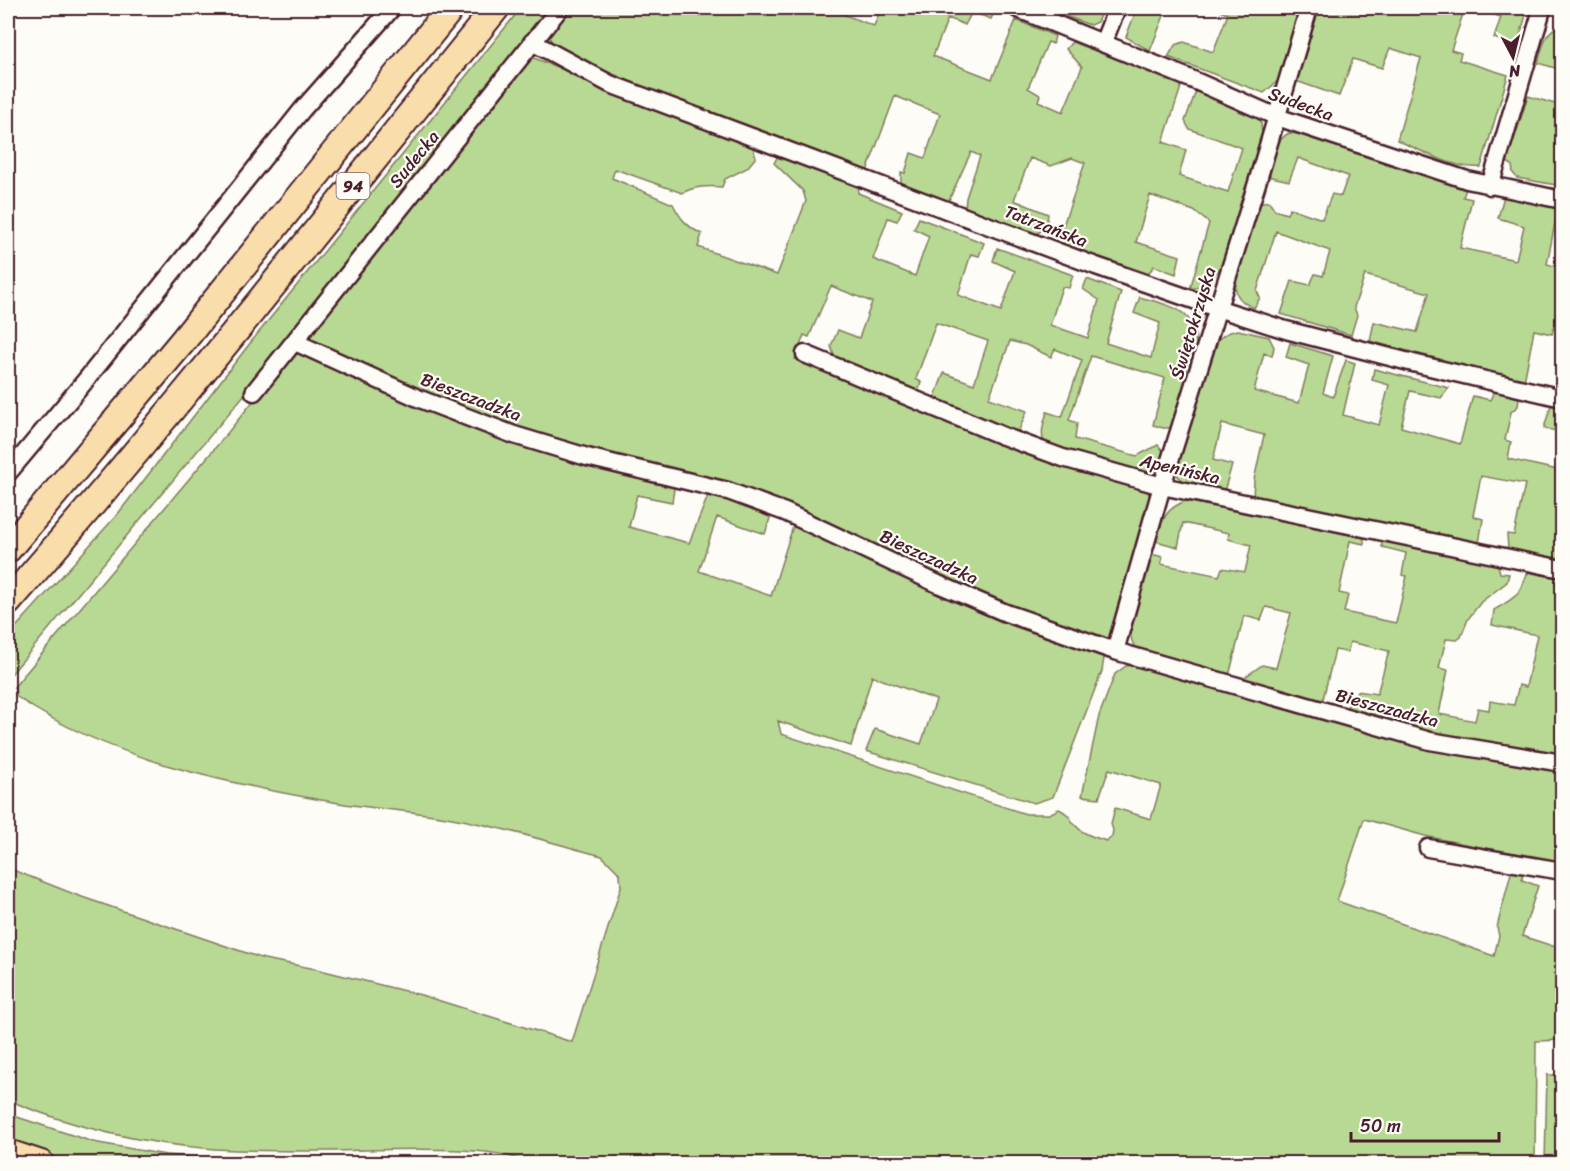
<svg xmlns="http://www.w3.org/2000/svg" width="1570" height="1171" font-family="Sriracha,sans-serif">
  <rect width="100%" height="100%" fill="#fdfcf7"/>
  <filter id="ink" filterUnits="userSpaceOnUse"><feTurbulence type="fractalNoise" baseFrequency=".0167" numOctaves="2"/><feDisplacementMap in="SourceGraphic" scale="12" xChannelSelector="R" yChannelSelector="G"/><feConvolveMatrix kernelMatrix="1 2 1 2 8 2 1 2 1" color-interpolation-filters="sRGB"/></filter>
  <g filter="url(#ink)">
    <path fill="#b8d993" stroke="#817c5f" stroke-width="1.5" d="M521,8H553L305,322L8,678V636L117,515L251,342Z
      M568,8H827L874,26L881,8H989L995,10L991,19L972,12L965,25L948,18L933,56L992,79L1016,20L1055,36L1053,44L1048,42L1028,88L1040,95L1038,101L1063,112L1082,67L1066,49L1072,42L1182,84L1163,142L1186,150L1179,176L1228,192L1242,148L1189,129L1185,121L1196,91L1256,115L1261,123L1262,134L1223,262C1214,277 1209,286 1190,289L1209,223L1194,211L1150,195L1136,242L1180,256L1176,274L1154,266L1147,275L1060,243V234L1085,163L1072,158L1051,166L1030,158L1014,200L1048,214L1046,228L1036,234L965,209L966,198L980,156L971,152L948,202L901,185V172L905,173L911,153L925,158L940,114L895,96L867,171L719,118L562,53L552,44L548,31Z
      M1063,8H1112L1110,13L1102,11L1097,22L1090,25L1060,14Z
      M1137,8H1167L1150,51L1126,37Z
      M1214,8H1301L1279,80L1264,93L1168,57L1175,45L1184,42L1213,52L1228,14Z
      M1318,8H1465L1451,50L1461,53L1459,60L1508,75L1481,167C1456,170 1420,150 1397,140L1421,58L1390,48L1382,68L1353,59L1339,96L1296,81Z
      M1472,8H1530L1526,15L1517,46L1494,38L1501,17Z
      M1562,25V70L1538,63C1543,47 1544,30 1562,25Z
      M534,58L752,144L756,157L747,168L725,179L722,187C706,186 696,186 682,193L615,169L612,178L673,204C680,218 687,227 702,234L698,247L777,275L806,201L803,191L774,163L779,154L840,176L859,187L858,193L902,211L897,221L888,218L873,259L915,276L929,236L914,229L919,218L984,243L979,256L971,254L958,295L1001,311L1015,271L993,261L997,248L1073,275L1069,288L1062,287L1050,325L1088,338L1099,300L1083,289L1087,279L1121,292L1106,343L1151,358L1160,323L1134,313L1140,297C1169,306 1196,308 1196,345L1173,428H1163L1153,425L1165,378L1091,356L1069,420L1077,423L1075,439L1137,456L1158,445L1165,453L1160,471C1144,477 1074,454 1055,449L1044,443C1040,432 1044,423 1047,412L1062,417L1082,360L1055,349L1051,357L1026,345L1010,341L989,398L1027,411L1019,430L1014,433L934,399L944,373L974,384L988,341L936,323L916,379L921,382L918,392L835,359L831,346L838,330L859,338L872,302L831,286L809,337L804,335L795,359L1141,487L1148,492L1151,500L1115,633L1109,638L1099,639L1007,605L875,548L809,514L754,493L675,483L672,502L637,495L629,527L689,543L710,491L771,515L765,534L717,517L699,571L771,596L794,523L1102,653L1104,658L1102,671L1053,797L1034,803L866,751L875,729L921,744L936,700L872,676L851,746L778,721L781,734L1026,814H1049L1059,809C1071,815 1068,818 1076,826C1084,835 1095,837 1106,841L1112,836L1113,830L1111,824L1115,808L1151,819L1161,785L1109,769L1099,798L1082,796L1099,716L1115,674L1126,666L1136,665L1343,726L1429,748L1562,771V864L1425,836L1364,819L1337,901L1494,956L1499,936L1497,927L1512,869L1523,871L1522,880L1538,886L1522,936L1562,949V1040L1536,1041L1535,1163L528,1164C499,1142 367,1151 325,1151C289,1151 252,1151 215,1149C144,1144 74,1128 8,1100V868L79,896L264,959L316,969L421,995L572,1042L621,887L620,874L602,856C552,843 502,827 452,818C415,811 376,809 339,803C232,785 107,759 17,697L14,687L221,441L527,61Z
      M1528,96L1562,106V186L1517,178L1513,173L1512,165L1507,162Z
      M1289,133L1300,134L1466,189L1463,197L1472,199L1460,248L1516,260L1524,226L1498,218L1504,196L1558,208L1547,264L1562,268V325L1555,324L1552,334L1534,330L1524,382L1370,341L1374,322L1417,332L1429,293L1365,275L1354,307L1357,315L1351,335L1281,314L1292,281L1310,285L1315,274L1323,276L1330,251L1276,231L1257,291L1260,298L1254,308C1247,305 1240,301 1237,294C1230,276 1252,222 1258,203L1269,201L1275,210L1287,214L1290,208L1322,219L1332,194L1341,196L1348,176L1298,158L1289,181L1267,176C1271,159 1273,142 1289,133Z
      M1238,330L1269,337L1274,347L1272,356L1264,353L1254,391L1299,403L1309,365L1286,357L1290,343L1333,356L1323,393L1333,397L1346,360L1355,363L1343,415L1379,425L1389,385L1372,380L1374,369L1449,388L1441,398L1410,391L1401,427L1460,444L1473,396L1490,400L1494,391L1519,398L1518,406L1511,412L1505,440L1511,442L1508,459L1558,470L1562,452V560L1508,549L1507,534L1514,535L1525,484L1481,476L1473,516L1483,519L1479,543L1253,497L1254,480L1264,435L1222,424L1213,460L1232,465L1224,491L1184,482L1178,476L1176,469L1211,348C1219,338 1225,332 1238,330Z
      M1551,405L1562,408V442L1555,440L1556,431L1544,428Z
      M1186,501L1364,538V544L1350,541L1339,593L1348,595L1344,612L1396,623L1407,576L1402,575L1406,553L1382,547V541L1498,565L1500,573L1509,574L1507,582L1481,602L1468,619L1461,637L1457,640L1446,639L1439,668L1448,670L1439,714L1475,721L1478,708L1489,710L1490,701L1514,705L1519,685L1526,687L1537,635L1492,625L1494,610C1503,605 1514,599 1520,591C1524,584 1524,578 1529,572L1562,579V758L1445,736L1345,710L1357,691L1377,694L1389,651L1350,642L1347,652L1335,650L1322,703L1241,680L1262,665L1276,668L1291,613L1266,607L1261,620L1244,616L1229,676L1142,653C1136,648 1132,645 1131,637C1128,621 1146,572 1151,554L1163,557L1161,564L1219,576L1222,568L1245,572L1251,545L1228,539L1229,533L1183,523L1178,547L1156,541C1163,520 1164,509 1186,501Z
      M1547,1075H1562V1163H1545Z
      M8,1114L93,1142L166,1155L255,1161H431L496,1163L72,1164L8,1144Z"/>
    <g fill="none" stroke-linecap="round" stroke-linejoin="round">
      <g stroke="#4a1f2b" stroke-width="21">
        <path id="street" d="M1016,8L1191,79L1277,117L1467,180L1562,200
          M532,42L610,84L1096,266L1217,308L1286,330L1413,363L1562,398
          M1103,43L1117,8
          M1490,186L1541,13
          M295,342L420,399L514,435L587,457L728,491L785,512L938,584L1006,613L1115,651L1430,741L1562,763
          M805,354L1003,436L1063,458L1162,486L1562,569
          M254,392L560,8
          M8,473L86,380L302,110L392,8
          M1115,651L1162,486L1257,183L1309,8
          M1428,848L1562,871"/>
      </g>
      <g stroke="#4a1f2b" stroke-width="30">
        <path id="primary" d="M8,549L182,342L451,8
          M8,602C177,409 335,207 496,8
          M8,1153L41,1164"/>
      </g>
      <use href="#street" stroke="#fdfcf7" stroke-width="16"/>
      <use href="#primary" stroke="#f9ddab" stroke-width="26"/>
    </g>
  </g>
  <g text-anchor="middle" dominant-baseline="central" stroke-width="4.5" stroke-linejoin="round" paint-order="stroke">
    <rect fill="#fdfcf7" stroke="#806168" stroke-width="1.5" x="336.5" y="173" width="33" height="26" rx="4.5"/>
    <g font-size="16" font-weight="bold" fill="#4a1f2b">
      <text x="353" y="186">94</text>
    </g>
    <g font-size="18" fill="#4a1f2b" stroke="#fdfcf7">
      <text transform="translate(1301 104) rotate(20)">Sudecka</text>
      <text transform="translate(414 159) rotate(-51)">Sudecka</text>
      <text transform="translate(1046 226) rotate(21)">Tatrzańska</text>
      <text transform="translate(1193 323) rotate(-73)">Świętokrzyska</text>
      <text transform="translate(471 397) rotate(21)">Bieszczadzka</text>
      <text transform="translate(1180 469) rotate(13)">Apenińska</text>
      <text transform="translate(929 557) rotate(25)">Bieszczadzka</text>
      <text transform="translate(1387 708) rotate(15)">Bieszczadzka</text>
    </g>
  </g>
  <rect width="1570" height="1171" fill="none" stroke="#fdfcf7" stroke-width="30"/>
  <rect x="15" y="15" width="1540" height="1141" fill="none" stroke="#4a1f2b" stroke-width="2" filter="url(#ink)"/>
  <g transform="translate(1513 57) rotate(173)" stroke="#fdfcf7" stroke-width="4.5" paint-order="stroke">
  <path d="M0-4.5L10 22L0 15L-10 22Z" fill="#4a1f2b"/>
  <text y="-9" font-size="16" font-weight="bold" text-anchor="middle" fill="#4a1f2b">N</text>
  </g>
  <path d="M1351 1132v9h148v-9" fill="none" stroke="#4a1f2b" stroke-width="3"/>
  <text x="1360" y="1132" font-size="18" fill="#4a1f2b" stroke="#fdfcf7" stroke-width="4.5" paint-order="stroke">50 m</text>
</svg>
